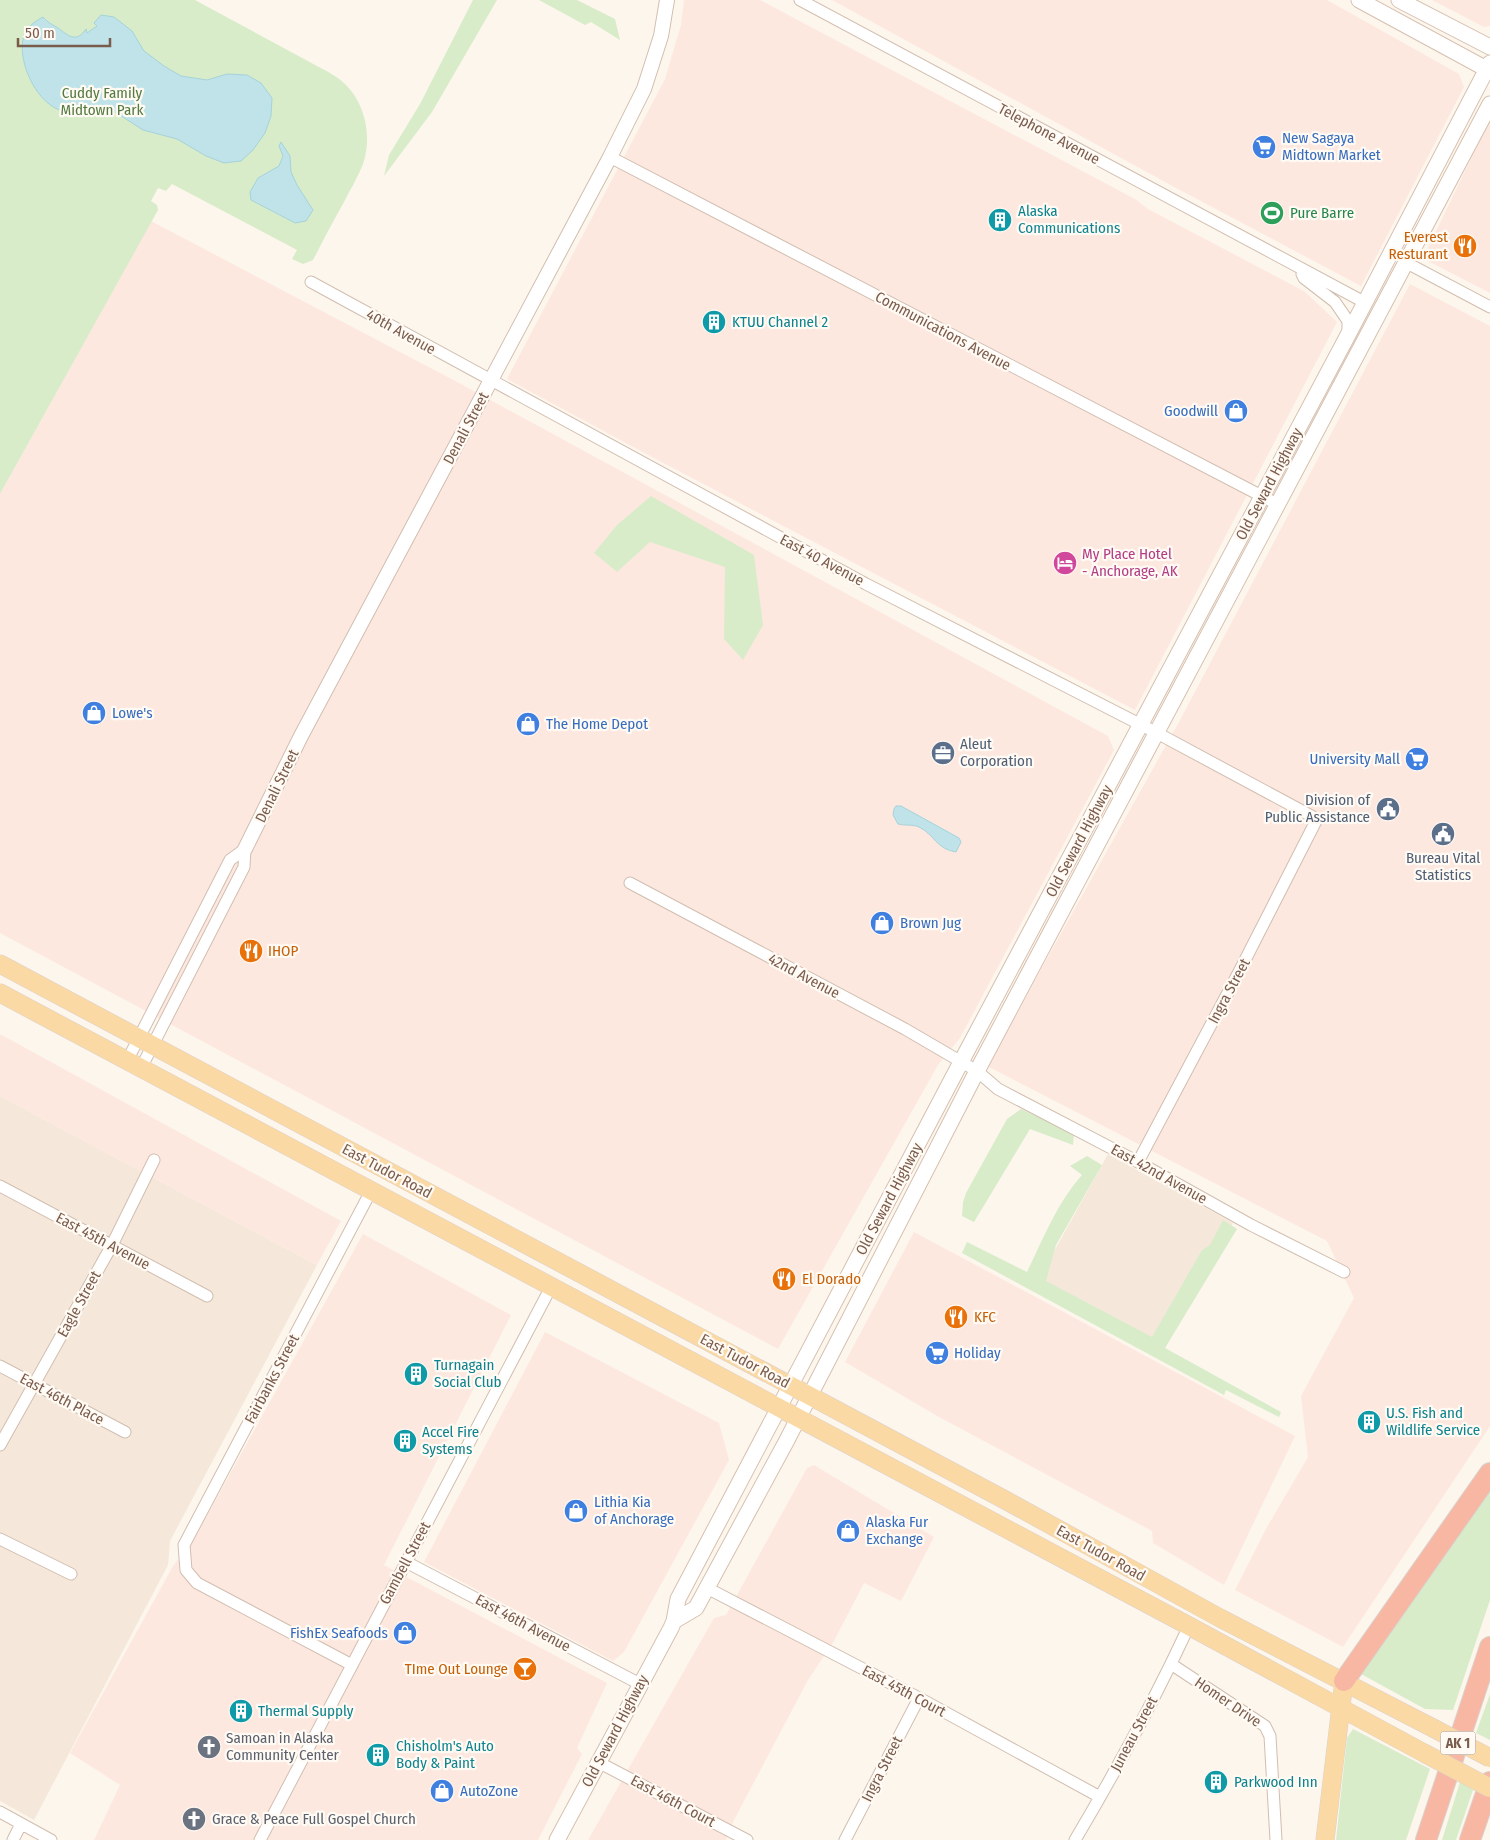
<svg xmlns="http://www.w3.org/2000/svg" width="1490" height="1840" font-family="'Fira Sans Condensed',sans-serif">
  <rect width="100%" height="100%" fill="#fdf6ec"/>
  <path fill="#f5e8da" d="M0,1096L317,1265L170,1541L168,1565L34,1820L0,1801Z
    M1108,1154L1233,1223L1164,1350L1037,1282Z"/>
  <path fill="#fde8e0" d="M684,0H760L1135,199L1148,209L1304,291L1337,322L1135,710L650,456L507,379L665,79L681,25Z
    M832,0H1327L1459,74L1464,87L1361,286L1176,188Z
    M1432,0H1490V26L1484,27Z
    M1490,119V293L1428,261L1427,250Z
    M151,221L461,384L1108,736L1114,750L960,1038L938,1065L778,1349L0,933V494Z
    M1410,284L1490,326V1426L1343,1647L1235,1590L1267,1527L1308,1457L1301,1396L1354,1298L1327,1241L987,1066L1179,722Z
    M0,1034L341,1221L317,1265L0,1096Z
    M914,1232L1295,1436L1224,1585L1153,1543L1152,1531L939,1417L845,1362Z
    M363,1234L511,1315L384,1565L607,1683L577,1748L582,1754L538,1840H94L120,1785L70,1753L173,1566L195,1537Z
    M545,1332L719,1423L729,1460L624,1652L613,1661L424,1562Z
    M814,1465L934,1537L901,1601L864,1583L834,1641L808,1680L734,1820L726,1840H588L714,1618L726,1615L807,1468Z"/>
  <path fill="#d8ecc9" d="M0,0H195L317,66C327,71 338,77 346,85C366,105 372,138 363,164C358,177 350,190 344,202C333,221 323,241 313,260L303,264L292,259L297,250L172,184L166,191L158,188L151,201L157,205L158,210L0,494Z
    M473,0H497L432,112L384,176L389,155L420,104Z
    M539,0H577L615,19L620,40L591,22L585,25Z
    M651,496L754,555L763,625L743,660L724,639L725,567L650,542L617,572L594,553L617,525Z
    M1021,1109L1074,1133L1073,1145L1030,1129L974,1222L962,1216L963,1202L966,1193L1007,1119Z
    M1087,1156L1102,1165L1056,1245L1046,1281L1152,1337L1202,1250L1210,1245L1223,1220L1237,1229L1165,1348L1281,1412L1279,1417L1226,1390L1224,1395L962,1253L967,1242L1027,1272C1043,1239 1057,1203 1082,1175L1070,1166Z
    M1490,1488V1600L1453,1710L1425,1709L1361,1674Z
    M1490,1694V1740L1476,1733Z
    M1353,1729L1430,1769L1406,1840H1336L1347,1738Z
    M1460,1782L1473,1790L1456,1840H1442Z"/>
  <path fill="#bfe3e8" stroke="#a5d3da" d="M101,15L114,17L132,31L144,51L164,66L181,76L207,80L227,74L247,75L261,83L272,98L271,116L265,133L253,150L241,161L224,163L206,156L177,139L143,130L104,105C92,107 75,113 63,111C37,105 18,63 23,39C25,28 34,22 43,17C50,25 55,25 62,31C71,38 78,41 86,29L87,33L97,26L94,23Z
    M281,142L290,156L291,172L297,185L313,210L306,221L295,223L251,200L250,192L258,178L279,166L283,156L279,146Z
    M896,806H901L959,838L961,842L956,852C936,849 934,834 919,827C912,824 905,826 898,824L893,815L894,809Z"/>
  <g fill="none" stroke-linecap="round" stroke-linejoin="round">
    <g stroke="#d1beb0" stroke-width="13">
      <path id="minor" d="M800,0L1364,302
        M610,157L1277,504
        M1405,262L1490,307
        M1302,274L1304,278L1335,302L1348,321V335
        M311,282L866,584L1157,733L1317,819L1240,970L1138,1162
        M630,883L905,1029L977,1071L998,1089L1138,1162L1251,1225L1344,1272
        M127,1061L230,860L245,849
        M141,1068L244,867L245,849
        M0,1186L207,1296
        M0,1366L125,1432
        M0,1445L112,1245L154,1160
        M0,1539L71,1574
        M406,1562L640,1684
        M707,1588L919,1698L1100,1797
        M1171,1664L1265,1726L1270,1736L1276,1840
        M352,1665L197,1583L186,1570L184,1545L371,1191
        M598,1762L747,1840
        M0,1812L51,1840
        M13,1840L21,1824
        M260,1840L551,1287
        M845,1840L919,1698
        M1075,1840C1116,1771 1155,1699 1189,1626"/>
    </g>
    <g stroke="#d1beb0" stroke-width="16">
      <path id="tertiary" d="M245,849L301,736L610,157L644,89L661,36L667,0"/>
    </g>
    <g stroke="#d6c0b0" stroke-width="17">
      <path id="secondary" d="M1359,0L1490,71
        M1399,0L1490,47
        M674,1621L696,1608L786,1442L977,1071L1490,104
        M557,1840L671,1628L674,1621L678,1599L961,1062L1348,335L1490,63"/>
    </g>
    <g stroke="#dad1cd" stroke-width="19">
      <path id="primary" d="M0,964L1007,1501L1220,1618L1433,1728
        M0,993L1189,1626L1424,1753
        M1325,1840L1344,1681"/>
    </g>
    <g stroke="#dad1cd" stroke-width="22">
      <path id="motorway" d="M1344,1681L1490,1473
        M1426,1840L1490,1647
        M1470,1840L1490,1782"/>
    </g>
    <use href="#minor" stroke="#fff" stroke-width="11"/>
    <use href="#tertiary" stroke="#fff" stroke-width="14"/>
    <use href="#secondary" stroke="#fff" stroke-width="15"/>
    <use href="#primary" stroke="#fbd9a5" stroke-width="18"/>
    <use href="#motorway" stroke="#f7b7a3" stroke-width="20"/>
    <g stroke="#dad1cd" stroke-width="19" stroke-linecap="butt">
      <path id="primary-bridge" d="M1433,1728L1490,1758
        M1424,1753L1490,1788"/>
    </g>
    <use href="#primary-bridge" stroke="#fbd9a5" stroke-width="18"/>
  </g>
  <defs>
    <g id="supermarket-disc" transform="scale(1.25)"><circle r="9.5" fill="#3f7fe0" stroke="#fffaf3"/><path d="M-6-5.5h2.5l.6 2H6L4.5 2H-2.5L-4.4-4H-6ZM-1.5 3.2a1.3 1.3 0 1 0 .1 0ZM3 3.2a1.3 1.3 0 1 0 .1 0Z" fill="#fff"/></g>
    <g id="stadium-disc" transform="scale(1.25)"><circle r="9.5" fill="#2e9e5b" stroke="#fffaf3"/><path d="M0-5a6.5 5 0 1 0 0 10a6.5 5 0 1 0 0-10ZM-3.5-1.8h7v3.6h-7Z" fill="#fff"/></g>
    <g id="building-disc" transform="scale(1.25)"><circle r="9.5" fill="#0f9aa8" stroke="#fffaf3"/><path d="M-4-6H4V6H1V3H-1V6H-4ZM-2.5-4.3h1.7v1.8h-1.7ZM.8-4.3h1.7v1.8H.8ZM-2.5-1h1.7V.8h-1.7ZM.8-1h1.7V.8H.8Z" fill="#fff"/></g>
    <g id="restaurant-disc" transform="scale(1.25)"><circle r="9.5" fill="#e8710a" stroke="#fffaf3"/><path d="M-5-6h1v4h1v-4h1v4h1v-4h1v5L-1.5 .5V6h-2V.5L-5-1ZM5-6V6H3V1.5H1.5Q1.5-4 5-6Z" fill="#fff"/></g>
    <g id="shop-disc" transform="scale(1.25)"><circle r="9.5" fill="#3f7fe0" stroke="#fffaf3"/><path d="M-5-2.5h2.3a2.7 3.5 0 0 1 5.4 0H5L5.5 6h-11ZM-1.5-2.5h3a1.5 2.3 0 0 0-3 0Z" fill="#fff"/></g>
    <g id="hotel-disc" transform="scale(1.25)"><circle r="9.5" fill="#d1479c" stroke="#fffaf3"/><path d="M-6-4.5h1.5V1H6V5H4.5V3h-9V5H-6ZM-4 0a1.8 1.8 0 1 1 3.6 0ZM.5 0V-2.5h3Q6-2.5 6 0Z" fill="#fff"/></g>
    <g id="office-disc" transform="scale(1.25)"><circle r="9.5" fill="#5c6f8a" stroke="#fffaf3"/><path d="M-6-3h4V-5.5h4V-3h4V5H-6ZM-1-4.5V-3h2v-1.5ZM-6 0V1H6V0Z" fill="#fff"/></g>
    <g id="civic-disc" transform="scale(1.25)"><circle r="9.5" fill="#5c6f8a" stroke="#fffaf3"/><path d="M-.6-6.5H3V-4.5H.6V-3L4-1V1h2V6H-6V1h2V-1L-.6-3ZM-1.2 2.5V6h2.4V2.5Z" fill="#fff"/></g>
    <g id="bar-disc" transform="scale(1.25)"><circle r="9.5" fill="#e8710a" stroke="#fffaf3"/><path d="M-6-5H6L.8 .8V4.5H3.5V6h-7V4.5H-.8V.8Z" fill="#fff"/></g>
    <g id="church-disc" transform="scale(1.25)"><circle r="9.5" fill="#6b7280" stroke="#fffaf3"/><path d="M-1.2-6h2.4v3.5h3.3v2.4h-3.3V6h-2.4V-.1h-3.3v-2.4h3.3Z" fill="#fff"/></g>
  </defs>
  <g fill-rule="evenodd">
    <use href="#supermarket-disc" x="1264" y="147"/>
    <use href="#stadium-disc" x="1272" y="213"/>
    <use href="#building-disc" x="1000" y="220"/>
    <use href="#restaurant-disc" x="1465" y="246"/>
    <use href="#building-disc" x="714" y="322"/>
    <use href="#shop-disc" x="1236" y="411"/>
    <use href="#hotel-disc" x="1065" y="563"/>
    <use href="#shop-disc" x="94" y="713"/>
    <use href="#shop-disc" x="528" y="724"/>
    <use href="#office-disc" x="943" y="753"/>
    <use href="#supermarket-disc" x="1417" y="759"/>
    <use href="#civic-disc" x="1388" y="809"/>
    <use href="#civic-disc" x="1443" y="834"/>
    <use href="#shop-disc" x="882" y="923"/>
    <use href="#restaurant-disc" x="251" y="951"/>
    <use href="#restaurant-disc" x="784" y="1279"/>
    <use href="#restaurant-disc" x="956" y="1317"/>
    <use href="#supermarket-disc" x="937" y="1353"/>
    <use href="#building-disc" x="416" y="1374"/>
    <use href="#building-disc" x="1369" y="1422"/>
    <use href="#building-disc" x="405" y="1441"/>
    <use href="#shop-disc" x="576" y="1511"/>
    <use href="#shop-disc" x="848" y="1531"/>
    <use href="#shop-disc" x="405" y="1633"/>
    <use href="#bar-disc" x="525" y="1669"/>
    <use href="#building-disc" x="241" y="1711"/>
    <use href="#church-disc" x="209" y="1747"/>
    <use href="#building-disc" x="378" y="1755"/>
    <use href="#building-disc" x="1216" y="1782"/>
    <use href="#shop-disc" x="442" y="1791"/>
    <use href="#church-disc" x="194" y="1819"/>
  </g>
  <g text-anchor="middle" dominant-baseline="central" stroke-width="4.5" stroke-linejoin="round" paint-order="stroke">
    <rect fill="#fffaf3" stroke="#a28b7f" stroke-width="1" x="1440.5" y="1731.5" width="35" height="23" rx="4"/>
    <g font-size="14" font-weight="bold" fill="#7a5c4d">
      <text x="1458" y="1743">AK 1</text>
    </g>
    <g font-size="15" fill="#537a41" stroke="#fffaf3">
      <text x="102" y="93">Cuddy Family<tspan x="102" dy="17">Midtown Park</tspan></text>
    </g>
    <g font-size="15" fill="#7a5c4d" stroke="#fffaf3">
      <text transform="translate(1049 134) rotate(28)">Telephone Avenue</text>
      <text transform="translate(943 331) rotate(28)">Communications Avenue</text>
      <text transform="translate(401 332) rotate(29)">40th Avenue</text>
      <text transform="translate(466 428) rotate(-62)">Denali Street</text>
      <text transform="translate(1269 484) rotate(-62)">Old Seward Highway</text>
      <text transform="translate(822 560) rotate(28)">East 40 Avenue</text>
      <text transform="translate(277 786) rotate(-64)">Denali Street</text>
      <text transform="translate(1079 841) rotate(-62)">Old Seward Highway</text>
      <text transform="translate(804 976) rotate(28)">42nd Avenue</text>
      <text transform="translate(1229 991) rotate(-62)">Ingra Street</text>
      <text transform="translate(387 1171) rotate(28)">East Tudor Road</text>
      <text transform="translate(1159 1174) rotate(29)">East 42nd Avenue</text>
      <text transform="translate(889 1199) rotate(-62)">Old Seward Highway</text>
      <text transform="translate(103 1241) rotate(28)">East 45th Avenue</text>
      <text transform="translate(79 1304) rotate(-61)">Eagle Street</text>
      <text transform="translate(745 1361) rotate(28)">East Tudor Road</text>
      <text transform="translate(272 1379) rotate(-62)">Fairbanks Street</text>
      <text transform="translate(62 1399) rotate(28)">East 46th Place</text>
      <text transform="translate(1101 1553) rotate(29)">East Tudor Road</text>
      <text transform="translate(405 1563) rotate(-62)">Gambell Street</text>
      <text transform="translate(523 1623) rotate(28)">East 46th Avenue</text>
      <text transform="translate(904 1691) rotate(28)">East 45th Court</text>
      <text transform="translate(1228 1702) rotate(34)">Homer Drive</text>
      <text transform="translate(615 1731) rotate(-62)">Old Seward Highway</text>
      <text transform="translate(1134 1734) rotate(-62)">Juneau Street</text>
      <text transform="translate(882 1769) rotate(-63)">Ingra Street</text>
      <text transform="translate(673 1801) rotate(28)">East 46th Court</text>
    </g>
    <g font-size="15" fill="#366cbe" stroke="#fffaf3" text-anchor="start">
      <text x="1282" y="138">New Sagaya<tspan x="1282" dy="17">Midtown Market</tspan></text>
      <text x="1218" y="411" text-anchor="end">Goodwill</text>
      <text x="112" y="713">Lowe's</text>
      <text x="546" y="724">The Home Depot</text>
      <text x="1400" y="759" text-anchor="end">University Mall</text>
      <text x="900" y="923">Brown Jug</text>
      <text x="954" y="1353">Holiday</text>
      <text x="594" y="1502">Lithia Kia<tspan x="594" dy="17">of Anchorage</tspan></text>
      <text x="866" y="1522">Alaska Fur<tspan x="866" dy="17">Exchange</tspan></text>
      <text x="388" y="1633" text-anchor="end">FishEx Seafoods</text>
      <text x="460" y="1791">AutoZone</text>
    </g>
    <g font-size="15" fill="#0d838f" stroke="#fffaf3" text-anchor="start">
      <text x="1018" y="211">Alaska<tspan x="1018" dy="17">Communications</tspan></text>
      <text x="732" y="322">KTUU Channel 2</text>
      <text x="434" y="1365">Turnagain<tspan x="434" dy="17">Social Club</tspan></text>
      <text x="1386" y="1413">U.S. Fish and<tspan x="1386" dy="17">Wildlife Service</tspan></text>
      <text x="422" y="1432">Accel Fire<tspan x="422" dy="17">Systems</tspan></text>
      <text x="258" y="1711">Thermal Supply</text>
      <text x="396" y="1746">Chisholm's Auto<tspan x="396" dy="17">Body &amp; Paint</tspan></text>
      <text x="1234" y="1782">Parkwood Inn</text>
    </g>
    <g font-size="15" fill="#27864d" stroke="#fffaf3" text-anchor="start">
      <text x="1290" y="213">Pure Barre</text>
    </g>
    <g font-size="15" fill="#c56008" stroke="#fffaf3" text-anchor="start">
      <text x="1448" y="237" text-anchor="end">Everest<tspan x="1448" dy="17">Resturant</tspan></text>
      <text x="268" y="951">IHOP</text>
      <text x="802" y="1279">El Dorado</text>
      <text x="974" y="1317">KFC</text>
      <text x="508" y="1669" text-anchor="end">TIme Out Lounge</text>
    </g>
    <g font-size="15" fill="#b23c85" stroke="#fffaf3" text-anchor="start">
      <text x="1082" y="554">My Place Hotel<tspan x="1082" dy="17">- Anchorage, AK</tspan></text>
    </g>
    <g font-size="15" fill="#4e5e75" stroke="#fffaf3" text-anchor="start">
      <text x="960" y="744">Aleut<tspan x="960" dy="17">Corporation</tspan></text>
      <text x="1370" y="800" text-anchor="end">Division of<tspan x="1370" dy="17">Public Assistance</tspan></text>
      <text x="1443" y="858" text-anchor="middle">Bureau Vital<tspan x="1443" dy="17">Statistics</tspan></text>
    </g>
    <g font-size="15" fill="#5b616d" stroke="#fffaf3" text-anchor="start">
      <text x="226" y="1738">Samoan in Alaska<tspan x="226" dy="17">Community Center</tspan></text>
      <text x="212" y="1819">Grace &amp; Peace Full Gospel Church</text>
    </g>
  </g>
  <path d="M18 38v8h92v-8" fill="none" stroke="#7a5c4d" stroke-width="2.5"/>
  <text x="25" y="38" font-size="15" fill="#7a5c4d" stroke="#fffaf3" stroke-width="4" paint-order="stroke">50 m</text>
</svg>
